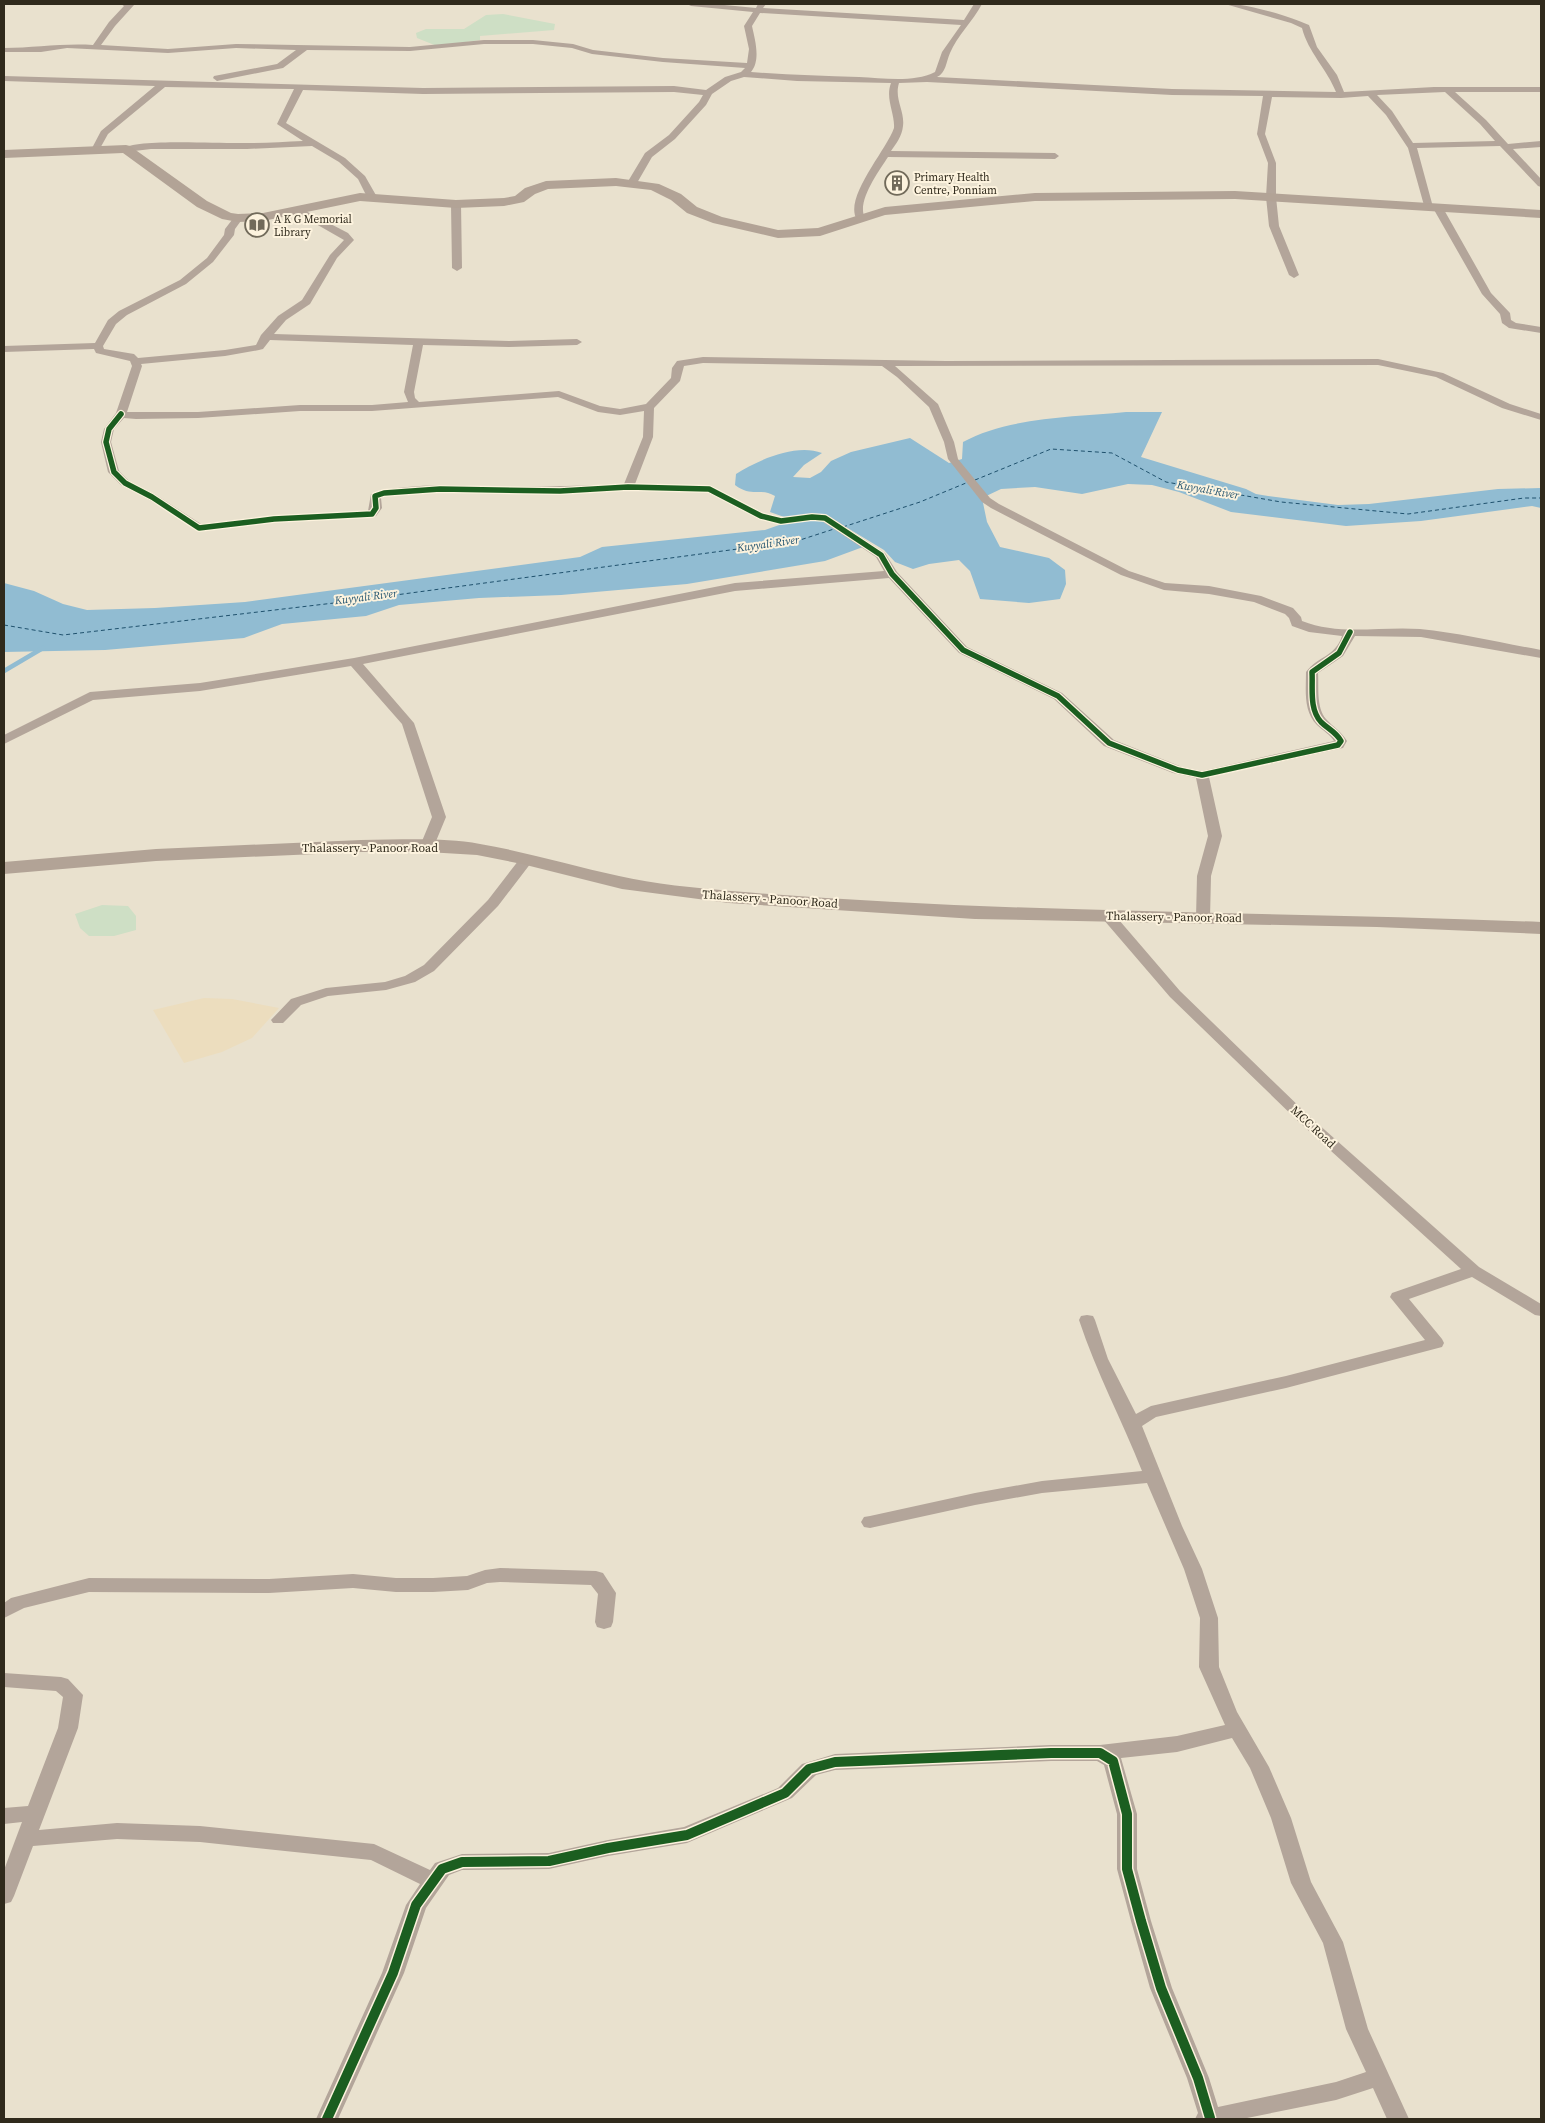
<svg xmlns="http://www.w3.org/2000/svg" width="1545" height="2123" font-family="'Source Serif 4',serif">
  <rect width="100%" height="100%" fill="#e9e1ce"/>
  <path fill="#ecddbe" d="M204,998L232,999L279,1008L252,1038L222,1052L184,1063L153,1010Z"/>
  <path fill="#cedfc5" d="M503,14L555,24L554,30L480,36V40L437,46L417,38L416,33L426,29H464L486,15Z
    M102,905L128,906L136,916V930L114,936H89L80,928L75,914Z"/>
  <path fill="#91bcd2" d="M1126,412H1162L1141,457L1246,489L1256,494L1268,496L1338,505L1369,504L1498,489L1541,488V508L1532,506L1421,521L1346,526L1231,512L1179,492L1152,485L1128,484L1082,494L1035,487L1001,489L982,498L987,522L1000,547L1049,558L1065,570L1066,584L1060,599L1029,603L980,599L970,571L959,560L929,564L913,569L895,562L884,550L826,515L787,518L770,512L775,496C760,487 752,498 735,485L736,474C758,460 796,443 822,453L804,465L793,477L810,478L821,472L831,461L851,452L910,438L949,463L962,459L963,442C1008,417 1075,417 1126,412Z
    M817,519L822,521L863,547L825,561L687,584L561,595L479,598L399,605L366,616L282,624L244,638L105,650L4,652V583L34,591L63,604L87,610L155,608L245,602L580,557L602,547L765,530L782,524Z"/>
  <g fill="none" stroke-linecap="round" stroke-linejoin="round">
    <path stroke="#91bcd2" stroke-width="4.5" d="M4,671L43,648"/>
    <path stroke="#1f516d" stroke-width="1" stroke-dasharray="4 3" stroke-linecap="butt" d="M975,480L1051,449L1112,453L1166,482L1281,502L1408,514L1524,498H1541
      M843,527L920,502L966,483
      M4,625L63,635L351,601L797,541L834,529"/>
    <path fill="#b3a59a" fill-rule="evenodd" d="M121,4L134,5L115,26L101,45L168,49L236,44L410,47L484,40H533L573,44L593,50L663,58L747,63L749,49L744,26L753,12L691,6L687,4H714L756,8L758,4H766L763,8L964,20L974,4H982C973,21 957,36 950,53C946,62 946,73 937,77L1172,89L1336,92C1327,69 1308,52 1302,28L1291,23L1225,4C1246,3 1289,16 1309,25L1317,47L1337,75L1344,92L1434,87H1541V92H1455L1486,120L1508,144L1541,141V147L1513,149L1541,179V187L1538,186L1500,146L1417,148L1433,207L1428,210L1425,209L1408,148L1386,115L1368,96L1341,98L1272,97L1265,134L1276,163V197L1279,226L1299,275L1294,278L1289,275L1269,226L1266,197L1268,163L1257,134L1263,96L1172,95L927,82L899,83C894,99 905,111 903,126C902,136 896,144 891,151L1055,153L1059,156L1055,159L888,157C879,171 856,202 865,218L860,221L857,220C843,198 886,151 894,128C895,113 885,99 891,83L797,81L744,77L731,81L712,94L706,105L675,139L652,157L637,183L632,186L627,183L645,153L669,135L699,102L703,95L674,92L423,94L303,90L286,123L345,158L365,176L377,197L372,200L367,197L358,179L339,162L312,146L247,149H151L126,152L122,149C135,138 223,144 245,143C264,143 284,142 303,141L277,124L294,89L165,87L108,134L98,152L95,153L91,150L101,131L155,86L4,81V76L423,88L674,86L706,90L725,77L741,72L745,68L663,62L592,54L572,48L533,44H484L410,51L307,50L283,68L217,81L213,78L214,76L277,64L296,50L236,48L168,53L67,48L41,52H4V48C34,48 63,43 93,45L109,22L124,6ZM760,13L961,25L942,52L935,72C913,83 883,78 859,77C823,76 787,75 751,72C761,60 755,40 752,26ZM1445,92L1480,124L1495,141L1413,143L1392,111L1377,95Z
      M456,201L461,204L462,268L457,271L452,268L451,204Z
      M1438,205L1443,208L1491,293L1510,313L1511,320L1516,323L1541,327V333L1509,328L1502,323L1500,314L1482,294L1433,208Z
      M298,207L348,233L354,240L337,258L310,304L286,320L274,334L509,341L577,339L582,342L577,345L509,347L423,345L414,392L415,398L419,402L559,391L600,406L620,409L646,404L671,378L672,368L677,361L703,357L946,361L1378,359L1443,373L1510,404L1541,414V420L1502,408L1436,377L1378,365L895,366L938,404L954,442L958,459L990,498L999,504L1129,571L1165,583L1209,586L1261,596L1293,608L1301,617L1302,621C1339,636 1380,626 1420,629C1461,633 1501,643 1541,650V658L1421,637L1355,636L1343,656L1318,673C1319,687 1316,707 1326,719C1333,727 1341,731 1347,741L1343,748L1209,777L1222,836L1211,876L1210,918L1203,922L1196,918L1197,876L1208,836L1196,778L1173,773L1104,746L1054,699L959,653L889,578L735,591L363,664L414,723L446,817L434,846L427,850L420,846L432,817L402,724L351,666L200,691L93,700L4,744V735L90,692L200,683L354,658L735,583L884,571L876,557L822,521L812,520L781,524L757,518L707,492L628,490L560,494L440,492L385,496L381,498L382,508L376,516L372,517L274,522L199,531L148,499L121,485L108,472L101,442L104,429L116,413L132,366L130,361L96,353L94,349L4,352V346L95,343L108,320L119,311L180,280L207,258L224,235L225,229L235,216L238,215L243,218L235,229L234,235L213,262L186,284L127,315L116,324L103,346L104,349L134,354L138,358L225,350L256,345L261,335L278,316L302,300L330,255L344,240L295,212V208ZM270,340L413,345L404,392L408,402L372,405H300L198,412H127L142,366L141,364L225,356L259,350L263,349ZM703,363L882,366L897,377L929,407L944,442L948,459L982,502L991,508L1121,575L1164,590L1209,594L1254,602L1285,614L1289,618L1292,626L1309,632L1342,636C1335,657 1318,656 1306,672C1306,690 1303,711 1317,725C1323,731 1330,734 1334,741L1202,771L1182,767L1114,740L1062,693L967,647L897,572L885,553L829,516L812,514L781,518L765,514L709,486L635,484L653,437L654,408L680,381L684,366ZM558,397L598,412L620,415L644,411L643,437L624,484C581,486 540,487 497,487C459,486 407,482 371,494L368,511L274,516L201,524L156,495L129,481L119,471L111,442L114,429L124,418L136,419L198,418L300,411H372Z
      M527,855L534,859L498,906L434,971L415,982L386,990L328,996L301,1005L283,1023H273L271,1020L291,999L326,988L385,982L405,976L424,965L488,900L522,856Z
      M1108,912L1113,913L1180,991L1308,1115L1479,1267L1541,1304V1316L1535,1315L1472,1277L1409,1299L1442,1339L1444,1343L1442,1347L1286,1388L1156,1417L1142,1426L1182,1526L1202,1569L1218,1618L1219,1667L1237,1712L1269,1767L1291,1818L1311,1882L1343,1942L1368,2029L1409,2119H1387L1373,2088L1336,2100L1242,2119H1195L1198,2113L1187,2078L1150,1988L1131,1921L1117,1869V1814L1104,1765L1097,1761H1051L835,1770L816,1775L792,1798L687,1843L608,1856L549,1869L462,1870L449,1875L426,1908L404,1973L338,2119H316L382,1973L406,1905L420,1884L371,1860L200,1842L117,1839L33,1846L14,1896L11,1902L4,1904V1870L22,1822L4,1824V1808L28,1806L58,1728L63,1697L56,1691L4,1687V1673L61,1677L68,1679L83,1695L78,1728L39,1830L117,1823L200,1826L374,1844L430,1870L435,1863L462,1854L549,1853L608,1840L684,1827L778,1788L802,1764L835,1754L1051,1745H1100L1177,1736L1225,1725L1199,1667L1200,1618L1184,1569L1147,1483L1042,1493L975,1505L870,1528L864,1527L861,1522L864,1517L870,1516L975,1493L1042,1481L1142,1471C1122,1420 1096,1372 1079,1320L1081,1316L1087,1315L1093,1316L1095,1320L1108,1359L1136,1414L1151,1406L1286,1376L1425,1340L1390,1297L1392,1293L1461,1269L1298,1121L1170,997L1103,919L1101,916ZM1232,1738L1250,1768L1271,1818L1291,1883L1323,1943L1346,2029L1366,2072L1336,2082L1218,2107L1209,2078L1172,1988L1151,1921L1137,1869V1814L1121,1758L1177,1752Z
      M500,1568L596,1571L603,1573L616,1593L613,1622L611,1627L604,1629L597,1627L595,1622L598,1594L591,1585L500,1582L487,1583L468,1590L433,1592H396L353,1588L269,1593L89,1592L24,1608L4,1618V1603L11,1598L89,1578L269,1579L353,1574L396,1578H433L467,1576L485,1570Z"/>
    <path fill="#b2a396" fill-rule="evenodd" d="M126,145L130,146L207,201L231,213L238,214L263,213L360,193L456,200L504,198L515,196L525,188L546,181L616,178L659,184L681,194L697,207L722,217L778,230L818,228L885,207L1035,193L1235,191L1541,210V218L1235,199L1035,201L885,215L820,236L778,238L713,223L687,213L671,200L651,190L616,186L548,189L535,194L524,202L504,206L456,208L360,201L263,221L238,222L222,219L197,207L123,153L4,158V150Z
      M361,840C400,840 441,837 480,844C527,852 573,866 619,876C653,884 697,888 731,891C1001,914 1271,911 1541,922V934L1377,927L975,919L729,903L622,889L522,864L477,855L427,852H361L156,861L4,874V862L156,849Z"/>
    <g stroke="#fdf3de" stroke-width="8">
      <path id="cycleway-far1" d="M121,414L109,429L106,442L114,472L125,483L152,497L199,528L274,519L372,514L376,508L375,496L384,493L440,489L560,491L628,487L709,489L761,516L781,521L812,517L825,518L881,555L892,574L963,650L1058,696L1109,743L1178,770L1202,775L1338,745L1341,741C1336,732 1328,729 1321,722C1309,709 1313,688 1312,672L1339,653L1350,632"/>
    </g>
    <g stroke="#fdf3de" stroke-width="13">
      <path id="cycleway" d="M327,2119L393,1973L416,1905L442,1869L462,1862L549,1861L608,1848L687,1835L785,1793L809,1769L835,1762L1051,1753H1100L1113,1761L1127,1814V1869L1141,1921L1161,1988L1198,2078L1210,2118"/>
    </g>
    <use href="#cycleway-far1" stroke="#1b5e20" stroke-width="5.5"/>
    <use href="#cycleway" stroke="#1b5e20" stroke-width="10"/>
  </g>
  <defs>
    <g id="building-ring" transform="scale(1.25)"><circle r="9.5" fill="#fdf3de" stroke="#716a5a" stroke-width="1.5"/><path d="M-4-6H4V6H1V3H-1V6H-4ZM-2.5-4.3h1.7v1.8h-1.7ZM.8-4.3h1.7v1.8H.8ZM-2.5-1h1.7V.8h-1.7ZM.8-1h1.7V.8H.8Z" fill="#716a5a"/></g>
    <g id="library-ring" transform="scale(1.25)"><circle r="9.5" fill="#fdf3de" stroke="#716a5a" stroke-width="1.5"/><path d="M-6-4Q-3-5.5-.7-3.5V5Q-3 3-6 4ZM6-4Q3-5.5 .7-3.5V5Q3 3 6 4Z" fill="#716a5a"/></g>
  </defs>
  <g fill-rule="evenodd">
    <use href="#building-ring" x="897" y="183"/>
    <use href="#library-ring" x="257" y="225"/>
  </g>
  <g text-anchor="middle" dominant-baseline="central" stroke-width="4" stroke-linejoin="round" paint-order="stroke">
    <g font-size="11" fill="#302a1c" stroke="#fdf3de" text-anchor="start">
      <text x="914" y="177">Primary Health<tspan x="914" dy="13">Centre, Ponniam</tspan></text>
      <text x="274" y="219">A K G Memorial<tspan x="274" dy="13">Library</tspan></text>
    </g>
    <g font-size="11" font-style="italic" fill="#1f516d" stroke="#fdf3de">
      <text transform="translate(1208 490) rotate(10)">Kuyyali River</text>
      <text transform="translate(768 544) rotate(-8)">Kuyyali River</text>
      <text transform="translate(366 597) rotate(-7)">Kuyyali River</text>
    </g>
    <g font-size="12" fill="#302a1c" stroke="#fdf3de">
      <text x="370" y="848">Thalassery - Panoor Road</text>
      <text transform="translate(770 899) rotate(4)">Thalassery - Panoor Road</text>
      <text transform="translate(1174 917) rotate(1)">Thalassery - Panoor Road</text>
      <text transform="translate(1313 1127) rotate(43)">MCC Road</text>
    </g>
  </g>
  <rect width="1545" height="2123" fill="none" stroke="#302a1c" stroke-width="10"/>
</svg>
